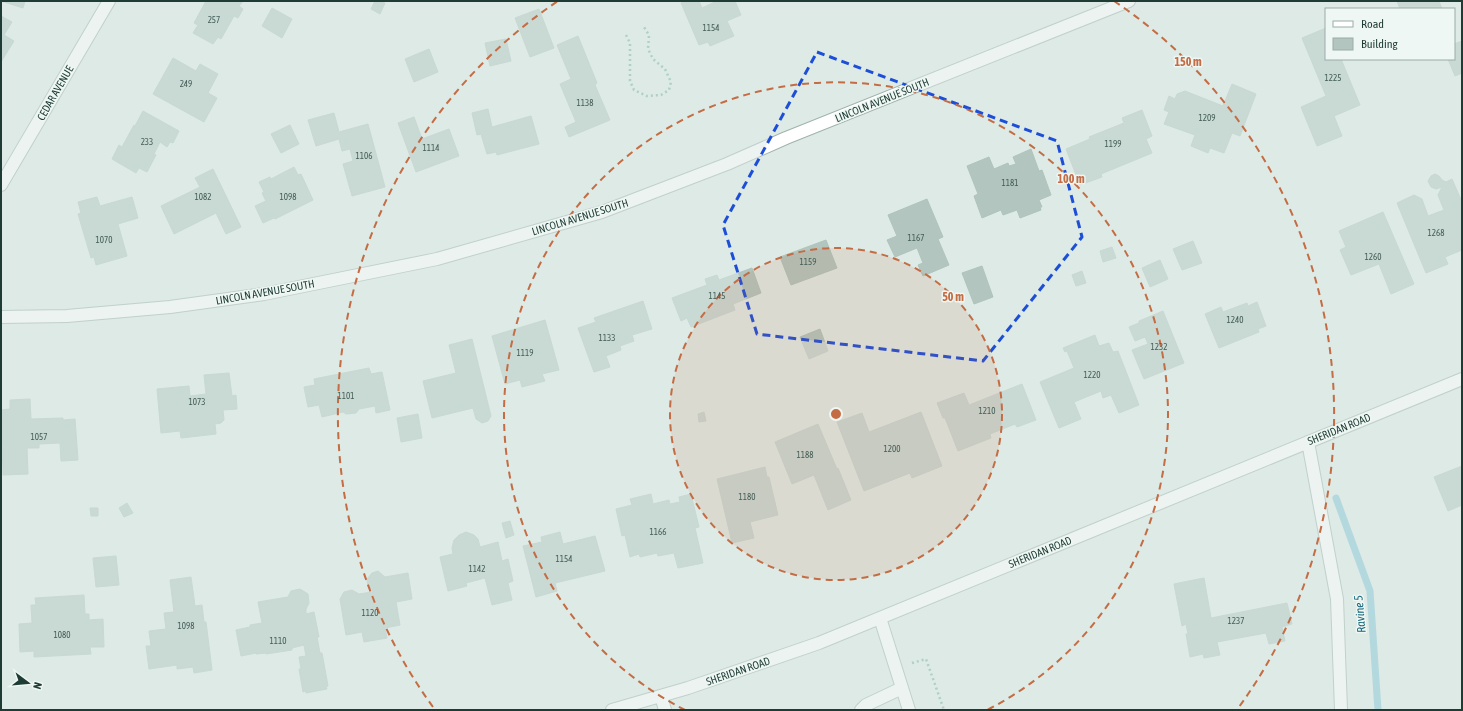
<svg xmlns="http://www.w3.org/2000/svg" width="1463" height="711" font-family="'Asap Condensed',sans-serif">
  <rect width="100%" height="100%" fill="#ddeae5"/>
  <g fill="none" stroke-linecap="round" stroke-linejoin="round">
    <path stroke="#80c4d4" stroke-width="7" d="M1336,498L1370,591L1378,710"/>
  </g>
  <path fill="#b2c5be" stroke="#afc4bc" d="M1,1H25L23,8Z
    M206,1H243L239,6L243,9L238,18L234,16L221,39L218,37L213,44L193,33L198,25L194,23Z
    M375,1H380L385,3L380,14L371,9Z
    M685,1H699L702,8L717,1H735L741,15L727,21L734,36L710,46L708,42L699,45L681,3Z
    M1397,1H1439L1442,9H1400Z
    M272,8L292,19L282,38L262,26Z
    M539,9L554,48L530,57L515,18Z
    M1,16L12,22L4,35L14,41L1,62Z
    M1326,28V59H1341L1360,105L1334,116L1342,136L1317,146L1301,107L1326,96L1302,38Z
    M578,36L597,83L595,85L610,120L569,137L565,127L576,122L560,84L571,79L557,45Z
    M506,39L511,61L490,66L485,43Z
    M1462,41V73L1455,76L1448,59H1454V44Z
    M429,49L438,72L414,82L405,59Z
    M173,58L196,71L200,64L218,74L208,93L217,98L204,122L153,94Z
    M1232,84L1256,94L1240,136L1232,133L1224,153L1210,148L1208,153L1191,146L1195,135L1164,124L1169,112L1164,110L1169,96L1175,99L1177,94L1185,91L1223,106Z
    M488,109L492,127L531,116L539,144L497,155L496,152L487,154L481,134L477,135L472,113Z
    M1142,110L1152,136L1146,139L1152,153L1101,174L1102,177L1080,185L1066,149L1090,139L1089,137L1124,123L1122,118Z
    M143,111L179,131L173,143L170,142L167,147L160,142L154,154L156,155L147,172L139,168L136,173L112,159L119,145L122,147L134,125L135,126Z
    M334,113L339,132L368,124L385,187L352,196L343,164L353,161L350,149L342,151L339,139L316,146L308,120Z
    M414,117L422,139L449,129L459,156L416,172L398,123Z
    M290,125L299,144L281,153L271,134Z
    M1031,149L1039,171L1042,170L1051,195L1039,200L1042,207H1040L1041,210L1020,218L1017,210L1003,215L1001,210L982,218L974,196L978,194L967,166L989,157L994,169L1008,163L1009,166L1016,164L1013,157Z
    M294,167L298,175L301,174L313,200L275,219L274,218L263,223L255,206L266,201L262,193L264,192L259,182L270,177L271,179Z
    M213,169L241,227L226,234L216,213L174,234L161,206L200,187L195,178Z
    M1435,174L1439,176L1442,180L1446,182L1452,179L1462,202V250L1445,257L1448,264L1426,273L1397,203L1414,195L1422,199L1428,216L1444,210L1438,195L1442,187L1436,189L1431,187L1428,181L1431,176Z
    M97,197L100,206L132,197L138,218L118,224L127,256L96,265L94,257L91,258L78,214L81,213L78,202Z
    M927,199L943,237L938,239L949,265L923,276L918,265L923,263L917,248L895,257L887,240L897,236L888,215Z
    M1383,212L1414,284L1391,294L1379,264L1351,275L1340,250L1346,247L1339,231Z
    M826,240L837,268L791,285L780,257Z
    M1193,241L1202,263L1182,270L1173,249Z
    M1112,247L1116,258L1103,262L1100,251Z
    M1160,260L1168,279L1150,287L1142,268Z
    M982,266L993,297L974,304L962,273Z
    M752,268L761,293L733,304L735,310L691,327L687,318L681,321L672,298L707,285L705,279L717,275L719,280Z
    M1082,271L1086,283L1076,286L1072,275Z
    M643,301L652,329L632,335L634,341L620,346L621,350L606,356L610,367L594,372L578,328L596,322L594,318Z
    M1257,302L1266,326L1258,329L1259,332L1219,348L1205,314L1221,307L1223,312L1247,303L1248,306Z
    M1163,311L1184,363L1144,379L1132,350L1148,344L1145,337L1135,341L1129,327L1139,323V321Z
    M545,320L559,370L542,374L545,381L522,387L520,380L505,384L492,336Z
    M820,329L828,351L809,359L800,337Z
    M1095,335L1099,346L1109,343L1113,352L1118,351L1139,405L1119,413L1111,395L1103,398L1101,391L1074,402L1081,419L1059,428L1040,382L1074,368L1067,351L1065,352L1063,348Z
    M472,339L491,416L488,421L482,423L476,419L473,408L432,418L423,381L456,373L449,345Z
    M369,368L371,374L382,372L390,410L376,413L375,406L359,409L356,413L346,414L343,412L322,417L319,405L308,407L304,387L315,385L314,379Z
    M229,373L232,396L236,395L237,409L223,410L224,420L221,423L215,424L216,434L181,438L180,431L161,433L157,389L189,386L190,396L206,394L204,375Z
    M1022,384L1036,420L1017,427L1015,424L990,434L991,438L958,451L945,418H943L937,403L964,393L969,405Z
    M30,399L31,419L63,418V420L75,419L78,460L61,461L60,443L39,444V448H27L28,474L3,475L1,410L10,409V400Z
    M704,412L706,421L699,422L698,414Z
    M921,412L942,466L912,478L910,473L864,491L837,422L862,413L869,432Z
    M418,414L422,438L401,442L397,418Z
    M818,424L837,469L838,468L851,500L828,510L814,475L792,484L775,442Z
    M1462,466V505L1448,511L1434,477Z
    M765,467L767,477H769L778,515L750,522L754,538L732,543L717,479Z
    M651,494L653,504L669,500L670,504L680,502L679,497L691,494L699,527L695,528L703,563L678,568L674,553L658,556L657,553L640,557L639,554L630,557L625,535L622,536L616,509L632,505L630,499Z
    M127,503L133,513L124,517L119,508Z
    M90,508H98V516H91Z
    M510,521L514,535L506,538L502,523Z
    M466,532L474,535L478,539L480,547L498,542L502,561L508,559L513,581L508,583L512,600L492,605L485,578L466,583L467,586L448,591L440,557L453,554L452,548L454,540L459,535Z
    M560,532L563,544L595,536L605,571L555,583L557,591L536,597L523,546L542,542L541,537Z
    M116,556L119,585L96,587L93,558Z
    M378,571L385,577L408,573L412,599L396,602L400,625L385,628L387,638L364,642L362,632L346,635L340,599L344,592L352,590L359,594L372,592V589L368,587L367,579L372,573Z
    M191,577L195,606L202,605L204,622H206L212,670L194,673L193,667L177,669V665L149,669L146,646H151L149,631L166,629L164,613L174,612L170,580Z
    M1204,578L1211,618L1287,603L1292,624L1282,627L1285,641L1269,644L1266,633L1217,642L1220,655L1204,658L1203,654L1190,657L1186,634H1188L1186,624L1182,626L1174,584Z
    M300,589L308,594L309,603L306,609V614L314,612L319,637H317L320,653H322L328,686L326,687L327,689L306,693V691L303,692L299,669H301L299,657L306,656L304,645L292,648V650L266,654V653L256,654V653L241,656L236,630L250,627V625L262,623L258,602L288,597L291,591Z
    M84,595L85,614H89V620L103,619L104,647H90L91,654L34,657V651L20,652L19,624L32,623L31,605H36L35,598Z"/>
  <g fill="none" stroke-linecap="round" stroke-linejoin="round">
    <g stroke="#a0b2ac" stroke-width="14">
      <path id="minor" d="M1,185L109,1
        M1,317L67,316L170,307L264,294L437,259L602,212L727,164L786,138L1129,1
        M1308,442L1337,599L1341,710
        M880,618L909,710
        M661,696L665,710
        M612,710L688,688L819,643L1462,379
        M861,710L866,705L902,688"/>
    </g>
    <path stroke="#7bb0a2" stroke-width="2.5" stroke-dasharray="2 3" stroke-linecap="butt" d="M626,35L630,43V81L634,90L647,96L661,95L669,90L671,82L665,69L653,59L648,49L649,35L644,27
      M912,663L926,659L944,710"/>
    <use href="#minor" stroke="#fff" stroke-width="12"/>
  </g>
  <path d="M0 0H1463V711H0ZM817,52L1057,141L1082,237L983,361L757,334L723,225Z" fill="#ddeae5" fill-opacity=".55" fill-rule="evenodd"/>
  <path fill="none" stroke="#1d4ed8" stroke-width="3" stroke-dasharray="8 5" stroke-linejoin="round" d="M817,52L1057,141L1082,237L983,361L757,334L723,225Z"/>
  <circle cx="836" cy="414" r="166" fill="#c46c44" fill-opacity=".12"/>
  <g fill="none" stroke="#c46c44" stroke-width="2" stroke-dasharray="7 5">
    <circle cx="836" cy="414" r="166"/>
    <path d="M685 710A332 332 0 1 1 987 710"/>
    <path d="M433 707A498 498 0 0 1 558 1M1114 1A498 498 0 0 1 1239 707"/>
  </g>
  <g text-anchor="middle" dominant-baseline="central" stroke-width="3" stroke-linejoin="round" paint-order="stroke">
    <g font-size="9" fill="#435e56">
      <text x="214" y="20">257</text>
      <text x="711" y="28">1154</text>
      <text x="1333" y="78">1225</text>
      <text x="186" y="84">249</text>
      <text x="585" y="103">1138</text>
      <text x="1207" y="118">1209</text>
      <text x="147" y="142">233</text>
      <text x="1113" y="144">1199</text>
      <text x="431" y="148">1114</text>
      <text x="364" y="156">1106</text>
      <text x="1010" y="183">1181</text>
      <text x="203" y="197">1082</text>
      <text x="288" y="197">1098</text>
      <text x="1436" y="233">1268</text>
      <text x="916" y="238">1167</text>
      <text x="104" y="240">1070</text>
      <text x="1373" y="257">1260</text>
      <text x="808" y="262">1159</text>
      <text x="717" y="296">1145</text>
      <text x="1235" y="320">1240</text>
      <text x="607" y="338">1133</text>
      <text x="1159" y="347">1232</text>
      <text x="525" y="353">1119</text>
      <text x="1092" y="375">1220</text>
      <text x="346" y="396">1101</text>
      <text x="197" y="402">1073</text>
      <text x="987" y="411">1210</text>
      <text x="39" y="437">1057</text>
      <text x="892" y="449">1200</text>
      <text x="805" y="455">1188</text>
      <text x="747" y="497">1180</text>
      <text x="658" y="532">1166</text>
      <text x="564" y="559">1154</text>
      <text x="477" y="569">1142</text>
      <text x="370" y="613">1120</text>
      <text x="1236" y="621">1237</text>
      <text x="186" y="626">1098</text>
      <text x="62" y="635">1080</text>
      <text x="278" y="641">1110</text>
    </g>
    <g font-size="11" fill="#1e3b34" stroke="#eef7f3">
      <text transform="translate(55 93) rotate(-60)">CEDAR AVENUE</text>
      <text transform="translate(882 100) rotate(-22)">LINCOLN AVENUE SOUTH</text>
      <text transform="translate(580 217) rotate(-17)">LINCOLN AVENUE SOUTH</text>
      <text transform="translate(265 292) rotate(-10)">LINCOLN AVENUE SOUTH</text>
      <text transform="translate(1339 429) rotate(-22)">SHERIDAN ROAD</text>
      <text transform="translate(1040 552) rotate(-22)">SHERIDAN ROAD</text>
      <text transform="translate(738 671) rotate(-19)">SHERIDAN ROAD</text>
    </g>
    <g font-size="12" font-style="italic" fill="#15647a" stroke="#eef7f3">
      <text transform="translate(1360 614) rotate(-95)">Ravine 5</text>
    </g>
  </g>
  <circle cx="836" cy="414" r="6" fill="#c46c44" stroke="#eef7f3" stroke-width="2"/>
  <g font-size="12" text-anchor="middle" font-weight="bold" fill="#c46c44" stroke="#eef7f3" stroke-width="3" stroke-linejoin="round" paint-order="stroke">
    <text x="1188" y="66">150 m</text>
    <text x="1071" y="183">100 m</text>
    <text x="953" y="301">50 m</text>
  </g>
  <rect width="1463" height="711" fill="none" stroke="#1e3b34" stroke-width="4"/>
  <rect x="1325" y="8" width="130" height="52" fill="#eef7f3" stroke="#9baca7"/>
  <rect x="1333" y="21" width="20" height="6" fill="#ffffff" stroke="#9baca7"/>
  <text x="1361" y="28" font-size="12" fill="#1e3b34">Road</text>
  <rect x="1333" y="38" width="20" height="12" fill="#b2c5be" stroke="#9baca7"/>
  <text x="1361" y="48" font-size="12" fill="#1e3b34">Building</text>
  <g transform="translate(28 683) rotate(106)" stroke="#eef7f3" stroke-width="3" paint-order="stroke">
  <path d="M0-3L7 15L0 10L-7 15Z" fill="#1e3b34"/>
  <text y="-6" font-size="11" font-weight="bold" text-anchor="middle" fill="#1e3b34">N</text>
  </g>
</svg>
